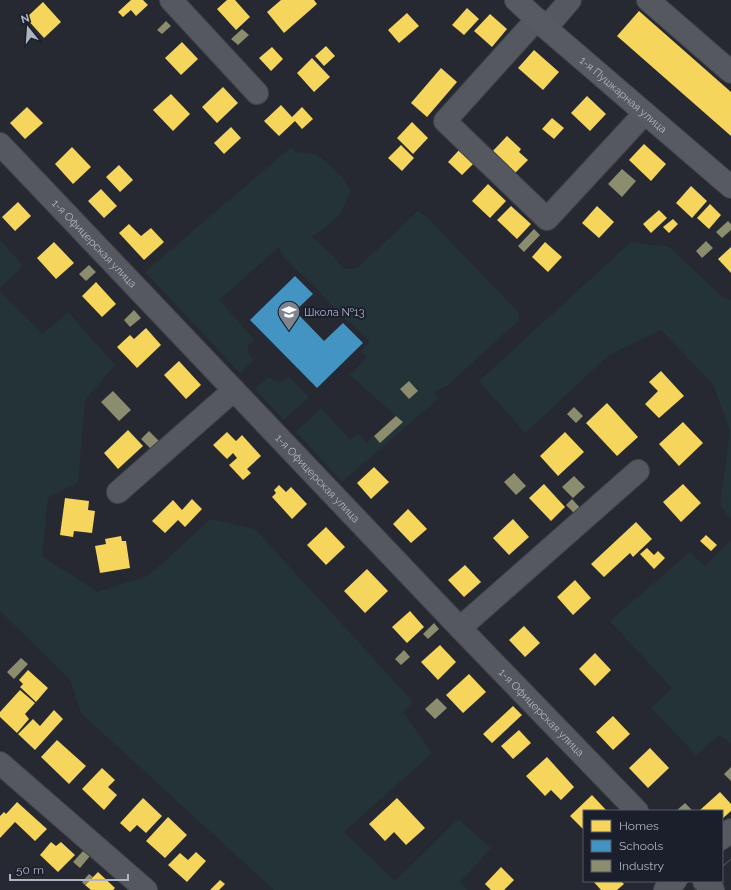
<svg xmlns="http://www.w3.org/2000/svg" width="731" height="890" font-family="Raleway,sans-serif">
  <rect width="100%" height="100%" fill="#262931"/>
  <path fill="#243337" d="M291,147L296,152L317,154L343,178L351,191L339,216L312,237L330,253L344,269L357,268L418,211L427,217L518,312L519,320L449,384L434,393L439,398L342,482L296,432L321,408L350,440L358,433L367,443L374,436L380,443L402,423L396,416L350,375L367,357L361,351L370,341L344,318L316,288L283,257L279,247L219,300L255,340L248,346C248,353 249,356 254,360L240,373L145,272Z
    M0,240L23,266L0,288Z
    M631,242L669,247L725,299L731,300V519L720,505L730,431L713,384L661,330L609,355L525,433L479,381Z
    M0,292L43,334L68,312L115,365L85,400L78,482L48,498L42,556L97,592L148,576L211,519L255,529L413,702L403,712L432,753L344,832L395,881L458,819L491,848L460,882L467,890H274L81,713L70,680L0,611Z
    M269,377C276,384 281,384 289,377L309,397L284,420L255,389Z
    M731,540V743L719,735L696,755L651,708L672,688L610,621L690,552L705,566Z"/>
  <path fill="#f6d55c" d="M131,0H143L148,5L136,16L131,10L123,17L118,12Z
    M227,0H235L250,17L236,30L217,9Z
    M281,0H314L317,4L284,33L267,12Z
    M43,2L61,22L44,38L26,18Z
    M467,8L479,19L464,35L452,25Z
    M639,11L731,92V136L617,36Z
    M407,13L419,26L399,43L388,30Z
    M490,14L507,29L492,47L474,31Z
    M182,42L198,59L181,75L165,58Z
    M326,46L335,56L324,66L315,56Z
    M272,47L283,59L271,71L259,58Z
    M534,50L559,72L543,90L518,68Z
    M312,58L330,77L314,92L297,73Z
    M441,68L457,82L427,117L411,103Z
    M223,87L238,103L217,123L202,107Z
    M171,94L190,114L173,131L153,110Z
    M587,96L606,114L590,131L571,113Z
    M281,105L292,117L302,107L313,119L302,129L295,121L279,136L264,121Z
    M27,107L43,123L25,139L10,123Z
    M552,118L564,128L554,139L542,129Z
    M412,122L428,138L413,154L397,138Z
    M231,127L241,138L224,154L214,143Z
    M507,136L521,149L519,152L528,160L514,174L491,153Z
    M644,144L666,164L651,181L629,160Z
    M401,145L414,158L402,171L388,158Z
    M72,147L91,167L73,184L55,164Z
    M460,149L475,162L462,175L448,162Z
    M119,165L133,180L120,192L106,177Z
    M488,184L506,201L490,218L472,201Z
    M691,186L707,201L692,218L676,203Z
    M101,189L117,206L104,218L88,201Z
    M18,202L31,216L15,231L2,217Z
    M710,204L721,215L709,229L697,218Z
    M511,206L531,224L517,239L497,220Z
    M597,206L614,222L599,238L582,223Z
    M659,210L667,218L651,233L643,224Z
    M673,219L678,224L669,233L663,227Z
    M129,224L141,236L151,228L164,242L144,260L119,233Z
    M54,242L74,263L56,279L37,258Z
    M545,242L562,257L548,272L532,257Z
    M731,247V273L718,259Z
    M96,282L116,304L102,317L82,296Z
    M146,328L161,345L137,368L117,347L130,335L134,339Z
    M179,361L201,385L186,399L164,375Z
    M661,371L684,396L659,418L645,404L658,391L649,382Z
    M607,403L638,437L617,456L586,423Z
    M683,422L703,443L679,466L659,444Z
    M128,430L143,446L118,469L104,453Z
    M227,432L236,441L242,435L261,456L247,469L251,473L243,480L229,465L237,458L233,453L227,459L213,445Z
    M565,432L584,452L558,476L540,456Z
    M374,467L389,482L371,499L357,483Z
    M544,484L565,507L551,521L529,498Z
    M683,484L701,503L681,522L663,502Z
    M279,485L286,492L291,487L307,504L292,519L272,497L276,493L274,490Z
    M65,498L89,501L88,510L95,511L92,533L74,531L73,537L60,535Z
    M192,499L202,509L185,527L178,520L165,533L152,521L173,500L182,510Z
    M408,509L427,529L411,543L393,524Z
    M513,519L529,537L509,555L493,538Z
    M636,522L652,539L633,557L630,553L604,577L591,564Z
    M326,527L345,547L326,565L307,545Z
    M706,535L717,545L711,551L700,541Z
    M121,536L122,541H126L130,568L100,573L95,546L106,544L105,539Z
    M647,548L654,555L658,551L665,558L654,569L640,554Z
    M465,565L481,582L464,597L448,580Z
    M367,569L388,591L365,613L344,591Z
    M575,580L591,598L573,615L557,597Z
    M410,611L424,627L407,643L392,627Z
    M524,626L540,643L525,657L509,640Z
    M440,645L456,662L438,680L421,662Z
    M595,653L611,670L595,686L579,669Z
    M28,670L48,688L36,702L20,687L23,684L19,680Z
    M469,674L486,692L463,713L446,695Z
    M20,690L35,703L25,714L29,719L17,733L0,717V712Z
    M513,706L522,715L492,743L483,734Z
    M54,710L63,719L35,750L18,734L33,719L40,726Z
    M613,716L630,734L613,750L596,732Z
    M519,730L531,743L513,759L501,746Z
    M57,740L86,766L69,784L41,757Z
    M650,748L669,768L648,788L629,768Z
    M547,757L574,787L561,800L551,790L545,796L526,776Z
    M102,768L115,780L108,787L117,795L104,810L82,789Z
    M720,792L731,804V811L722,819V811H701L700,810Z
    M592,795L607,811H584V830L570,816Z
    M143,798L162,816L146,833L137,825L130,832L120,823Z
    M397,798L425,828L406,845L394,832L385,841L369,824Z
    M17,802L47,829L35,841L15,822L0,838V816L4,812L6,814Z
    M168,817L187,835L165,858L146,841Z
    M51,842L56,846L61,842L75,855L58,872L40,855Z
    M196,852L206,861L187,882L168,865L180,853L188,860Z
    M501,867L514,880L504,890H491L485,884Z
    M98,872L115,888L113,890H91L85,885Z
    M220,880L225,884L219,890H210Z
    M593,881H621L624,884L617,890H601Z"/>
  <path fill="#4393c3" d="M295,276L313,294L295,311L324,341L343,323L363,343L317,388L250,320Z"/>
  <path fill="#8c8c6e" d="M166,21L171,26L162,34L157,30Z
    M242,29L249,35L238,45L231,39Z
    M622,169L636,181L622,197L608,184Z
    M728,221L731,224V230L722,238L716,232Z
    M534,229L540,235L524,252L518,246Z
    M706,241L713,248L702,258L696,251Z
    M89,265L96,272L86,281L79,274Z
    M134,310L141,318L130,327L124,320Z
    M409,381L418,391L409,399L400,389Z
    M113,391L131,410L119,421L101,402Z
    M574,407L583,416L576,423L567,414Z
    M396,416L403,422L380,443L374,436Z
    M149,431L159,441L151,449L141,439Z
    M514,473L526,486L516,495L504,482Z
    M574,476L585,487L573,498L562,487Z
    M572,499L581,509L575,514L566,505Z
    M434,623L439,629L428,639L423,634Z
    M404,650L410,657L401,665L395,659Z
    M21,658L28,664L14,679L7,672Z
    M437,698L447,708L435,719L425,709Z
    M731,767V781L724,774Z
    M685,803L693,811H676Z
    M83,851L90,856L80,868L73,862Z
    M89,874L93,877L85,885L82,882Z"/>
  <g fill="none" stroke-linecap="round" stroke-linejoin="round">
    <g stroke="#42444a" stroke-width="24">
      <g id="minor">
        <path d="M171,0L257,93"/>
        <path d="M648,0L731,72"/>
        <path d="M537,19L445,121L547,219L645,113"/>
        <path d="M546,28L570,0"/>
        <path id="s1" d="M0,144L460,628L637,811"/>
        <path d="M118,492L234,390"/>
        <path d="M460,628L638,471"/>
        <path d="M0,763L146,890"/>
        <path d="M704,881L713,890"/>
      </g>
    </g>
    <g stroke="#43464e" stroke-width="24">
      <g id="major">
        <path id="s2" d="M516,0L546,28L731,187"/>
        <path d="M722,838L731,830"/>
        <path d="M665,890L675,881"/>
      </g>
    </g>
    <use href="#minor" stroke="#55585f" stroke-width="22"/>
    <use href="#major" stroke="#575a61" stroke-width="22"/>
    <path stroke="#595c63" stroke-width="1" d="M722,852L731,843
      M722,867L731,859
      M680,890L689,881
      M697,890L706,881"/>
  </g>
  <defs>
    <g id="school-pin" transform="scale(1.15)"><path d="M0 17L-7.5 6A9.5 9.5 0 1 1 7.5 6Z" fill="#7e8390" stroke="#1a1f2b"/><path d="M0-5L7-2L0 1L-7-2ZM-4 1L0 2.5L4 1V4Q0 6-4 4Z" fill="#fff"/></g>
  </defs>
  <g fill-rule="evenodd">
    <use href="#school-pin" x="289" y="312"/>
  </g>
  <g text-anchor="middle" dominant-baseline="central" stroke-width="4" stroke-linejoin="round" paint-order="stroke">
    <g font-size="11" fill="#aeb4c3" stroke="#1a1f2b">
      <text stroke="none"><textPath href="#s2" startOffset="143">1-я Пушкарная улица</textPath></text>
      <text stroke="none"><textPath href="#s1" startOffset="137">1-я Офицерская улица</textPath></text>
      <text stroke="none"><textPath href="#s1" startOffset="461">1-я Офицерская улица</textPath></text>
      <text stroke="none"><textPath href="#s1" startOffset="785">1-я Офицерская улица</textPath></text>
    </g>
    <g font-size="11" fill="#aeb4c3" stroke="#1a1f2b" text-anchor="start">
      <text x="304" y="312">Школа №13</text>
    </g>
  </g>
  <rect x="583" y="810" width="140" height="72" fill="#1a1f2b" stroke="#555b68"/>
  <rect x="591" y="820" width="20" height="12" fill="#f6d55c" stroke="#555b68"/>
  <text x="619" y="830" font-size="12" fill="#aeb4c3">Homes</text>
  <rect x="591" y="840" width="20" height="12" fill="#4393c3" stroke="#555b68"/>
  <text x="619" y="850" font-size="12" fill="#aeb4c3">Schools</text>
  <rect x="591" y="860" width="20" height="12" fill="#8c8c6e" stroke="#555b68"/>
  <text x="619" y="870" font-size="12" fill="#aeb4c3">Industry</text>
  <g transform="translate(28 28) rotate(343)" stroke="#1a1f2b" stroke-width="3" paint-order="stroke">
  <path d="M0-3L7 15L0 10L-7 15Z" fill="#aeb4c3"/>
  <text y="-6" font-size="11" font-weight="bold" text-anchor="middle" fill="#aeb4c3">N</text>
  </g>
  <path d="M10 874v6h118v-6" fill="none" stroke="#aeb4c3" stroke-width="2"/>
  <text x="16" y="874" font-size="12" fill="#aeb4c3" stroke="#1a1f2b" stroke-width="3" paint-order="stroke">50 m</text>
</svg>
